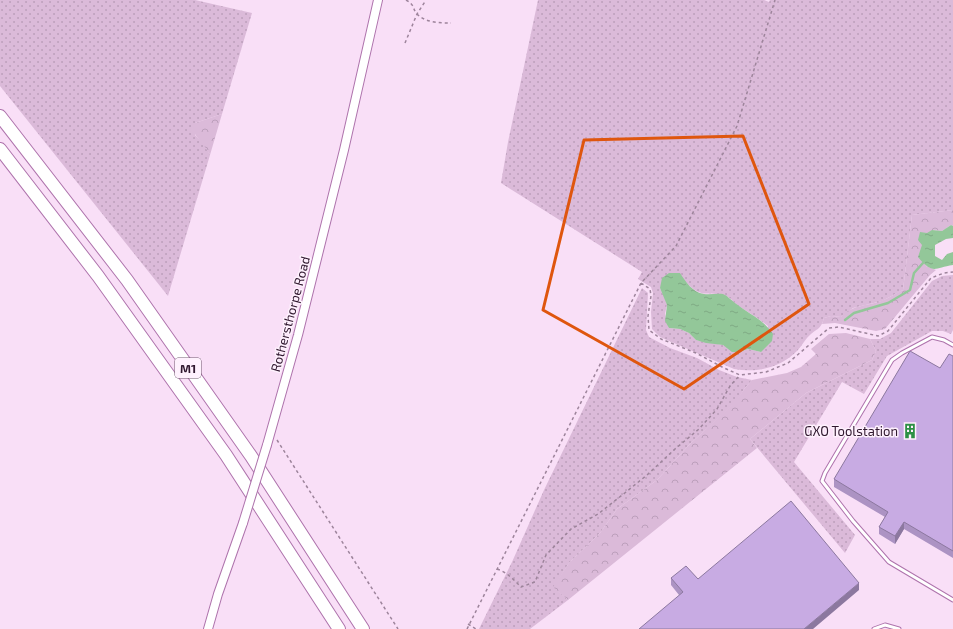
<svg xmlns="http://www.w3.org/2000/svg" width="953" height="629" font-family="'Exo 2',sans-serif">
  <defs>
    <pattern id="grass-dots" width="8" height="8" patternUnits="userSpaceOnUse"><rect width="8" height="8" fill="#dbbad9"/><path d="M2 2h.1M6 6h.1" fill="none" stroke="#bc9fbb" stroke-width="1.8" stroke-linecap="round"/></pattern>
    <pattern id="forest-crowns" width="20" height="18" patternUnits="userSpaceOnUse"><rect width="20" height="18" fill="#dbbad9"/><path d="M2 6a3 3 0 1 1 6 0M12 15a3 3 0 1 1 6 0" fill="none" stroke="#bc9fbb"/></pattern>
    <pattern id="water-ripples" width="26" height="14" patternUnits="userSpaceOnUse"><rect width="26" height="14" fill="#93c799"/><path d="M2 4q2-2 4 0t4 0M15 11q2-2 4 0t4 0" fill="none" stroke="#7faa84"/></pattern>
  </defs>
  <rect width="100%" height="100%" fill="#f9dff7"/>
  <path fill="url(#grass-dots)" fill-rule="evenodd" d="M0,0H195L252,13L222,114L195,123V135L205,145L210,155L168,296L0,86Z
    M538,0H764L769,2L770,0H953V210L912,215L903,290L882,301L853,308L841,317L831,316L824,318C821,329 818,328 811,334C805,339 802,346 797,351C780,368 757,373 734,369L660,337L652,329L651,312L653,293L651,287L638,279L642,272L501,183L508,142ZM686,282C702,301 710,289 728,297C732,299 734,303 737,305C748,312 758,318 768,326L761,352L748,349L740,352L723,345L696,340L689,333L680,329L669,328L665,314L667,305L665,298L660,288Z
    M953,275V330L951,334L943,331H932L887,356L864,394L842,382L794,462L855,535L845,553L750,439L806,393L872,360L876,351L870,339H880L891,333L932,281L942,276Z
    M642,288L648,293L646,330L649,337L670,348L697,358L719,370L737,377L752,380L745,388L736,402L689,445L657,480L617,509L600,533L569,563L554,587L568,600L530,629H479L512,562L544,490Z"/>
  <path fill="url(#forest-crowns)" d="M222,114L210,155C205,145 197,139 192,129L195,123Z
    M953,210V226L951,225L942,231L932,230L922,245L926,266L936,270L930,275L885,329L876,331L835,323L822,324L824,318L831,316L841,317C851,305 867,306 881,301C889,298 896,293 903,290L912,215Z
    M846,333L870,339L876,351L872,360L806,393L750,439L757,448L568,600L553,587L569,563L600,533L617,509L657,480L689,445L735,402L745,388L752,380L787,373L801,367L816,354L811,349L829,334Z"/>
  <path fill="url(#water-ripples)" d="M951,225L953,226V238L946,239L935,245V256L942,260L947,254L953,252V265C934,268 933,275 918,257L922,245L918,240L920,232L927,233L932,230L942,231Z
    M669,273H680C686,282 692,292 704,294C710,295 717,293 723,294C728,296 731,300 735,303C749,314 763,319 773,334L772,341L761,352L748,349L740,352H732L723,345L706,343L696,340L689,333L680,329L669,328L665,321L667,305L660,288L662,278Z"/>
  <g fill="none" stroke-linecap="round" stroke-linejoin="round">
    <path stroke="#93c799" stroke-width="2.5" d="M845,320L854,313L888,303L910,290L914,273L923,263"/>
    <g stroke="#ae73ac" stroke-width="5">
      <path id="service" d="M953,345L944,340L932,337L902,353L892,360L825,473L822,481L853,521L889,562L953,600
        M874,629L885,625L899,629"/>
    </g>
    <g stroke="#ae73ac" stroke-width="10">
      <path id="tertiary" d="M267,445L298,335L344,150L378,0
        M208,629L218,594L243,523"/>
    </g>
    <g stroke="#ae73ac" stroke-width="14">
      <path id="motorway" d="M0,116L127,280L251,456L363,629
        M0,149L98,276L226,455L339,629"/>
    </g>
    <path stroke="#9d849b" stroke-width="1.5" stroke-dasharray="3 3" stroke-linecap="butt" d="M406,0C415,5 412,8 417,14C426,23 440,23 451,23
      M405,43L417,14L426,0
      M641,283L650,289L651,296L648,316L649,330L661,339L696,353L724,368L740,375L766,372L788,363L829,328L839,327L878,336L888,331L931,278L944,273L953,272
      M277,440L398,629
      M497,569C507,572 514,580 521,587L535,582L546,555L571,529L598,514L626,492L647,475L675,449L699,429L717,409L730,386L740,375
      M468,624L476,629
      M467,629L641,283L676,246L737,126L775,0"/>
    <use href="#service" stroke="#fff" stroke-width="3"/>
    <use href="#tertiary" stroke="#fff" stroke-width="8"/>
    <use href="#motorway" stroke="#fff" stroke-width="12"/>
    <g stroke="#ae73ac" stroke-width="10" stroke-linecap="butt">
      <path id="tertiary-bridge" d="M243,523L267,445"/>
    </g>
    <use href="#tertiary-bridge" stroke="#fff" stroke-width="8"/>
  </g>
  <path fill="#ac93c3" d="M953,356V558L904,529L895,544L879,534V527L885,517L834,487V479L940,368Z
    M671,578L698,579L859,590L679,595L671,585Z"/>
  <path fill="#8c789f" d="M904,522V529L895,544V536Z
    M859,583V590L813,629H804Z"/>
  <path fill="#c8abe3" stroke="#8c789f" d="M910,351L940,368L949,354L953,356V551L904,522L895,536L879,527L888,512L834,479Z
    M791,501L859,583L804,629H639L683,592L671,578L686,566L698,579Z"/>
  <path fill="none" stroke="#df560e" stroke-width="3" stroke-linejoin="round" d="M743,136L809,304L684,389L543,310L584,140Z"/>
  <defs>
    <g id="building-bare" transform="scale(1.2)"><path d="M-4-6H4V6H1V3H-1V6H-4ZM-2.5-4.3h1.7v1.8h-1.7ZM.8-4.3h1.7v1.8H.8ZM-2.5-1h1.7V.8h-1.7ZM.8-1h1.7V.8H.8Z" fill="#2d9045" stroke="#fef1fd" stroke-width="2.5" paint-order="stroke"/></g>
  </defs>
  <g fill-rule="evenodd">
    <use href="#building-bare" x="910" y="431"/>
  </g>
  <g text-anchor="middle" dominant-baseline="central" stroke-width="3" stroke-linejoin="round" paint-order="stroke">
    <rect fill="#fef1fd" stroke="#6e596d" stroke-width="1" x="175" y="358" width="26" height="20" rx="3"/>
    <g font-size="12" font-weight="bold" fill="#30182f">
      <text x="188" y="368">M1</text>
    </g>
    <g font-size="13" fill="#30182f" stroke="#fef1fd">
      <text transform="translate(290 314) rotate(-75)">Rothersthorpe Road</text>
    </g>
    <g font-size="13" fill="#30182f" stroke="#fef1fd" text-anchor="end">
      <text x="898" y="431">GXO Toolstation</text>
    </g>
  </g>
</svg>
